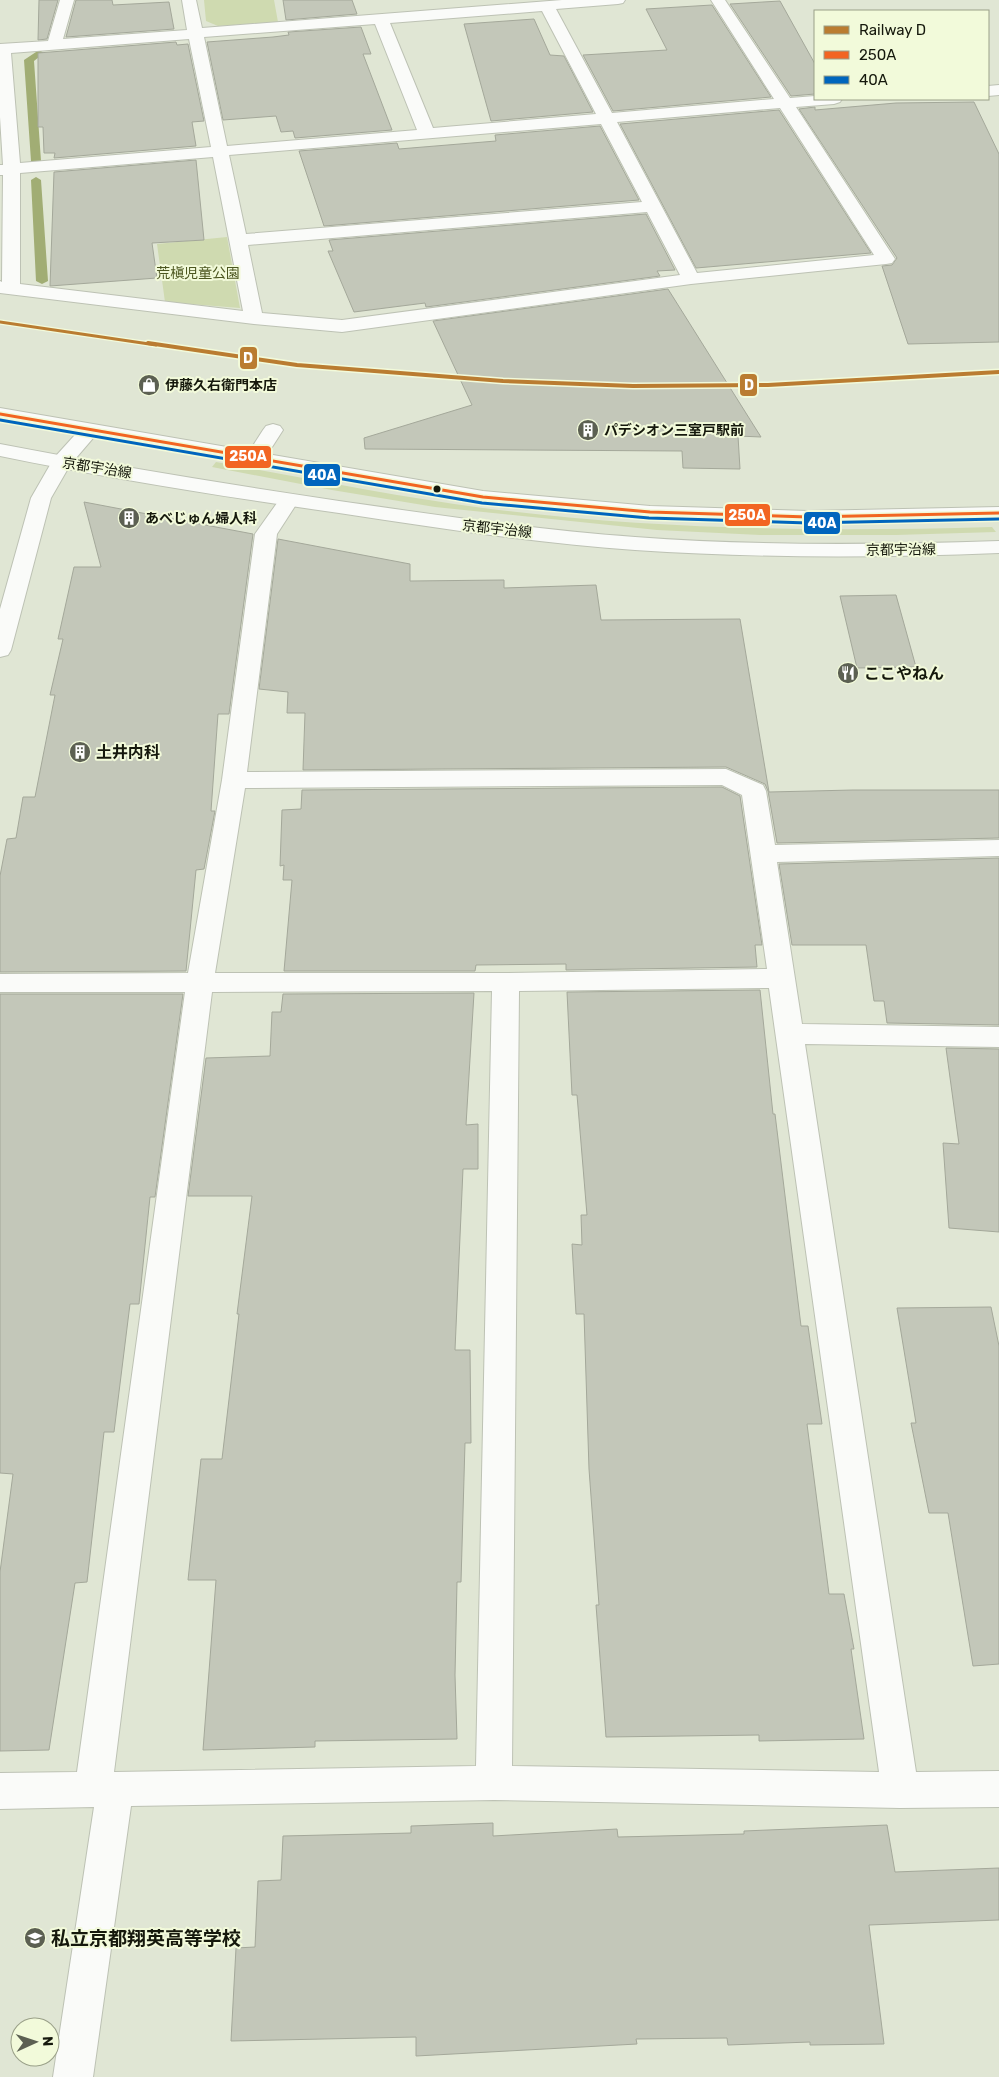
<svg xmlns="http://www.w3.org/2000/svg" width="999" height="2077" font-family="Rubik,'Noto Sans JP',sans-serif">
  <rect width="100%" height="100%" fill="#e0e6d4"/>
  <path fill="#cfdab0" d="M204,0H274L278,22L218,26L206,21Z
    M227,237L240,308L165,302L157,244Z
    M216,462C305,478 394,496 483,508C652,530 822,532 992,527L996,532L896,535H760L657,530L435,507L332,490L212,467Z"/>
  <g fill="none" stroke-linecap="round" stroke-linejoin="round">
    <path fill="#a1ad74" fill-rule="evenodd" d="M39,50L44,53L34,61L41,161L36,164L31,161L24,60Z
      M36,177L41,180L48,281L42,284L36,281L31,180Z"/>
  </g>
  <path fill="#c3c7b9" stroke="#a4a89a" d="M39,0H58L47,39L38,40Z
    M76,0H112L113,5L169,2L174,29L66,37Z
    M283,0H352L357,14L286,20Z
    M780,1L815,64V94L791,96L730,4Z
    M712,5L771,97L613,111L583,55L667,50L646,9Z
    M534,19L550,55L564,56L593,112L491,121L464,24Z
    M361,27L371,54H363L392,130L295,138L293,131L281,132L276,116L223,120L207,42L273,37L289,35L288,32Z
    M176,42L177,45L188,44L204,121L192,122L196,146L54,158L55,153H44L43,127H38V53Z
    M974,102L999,154V342L908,344L882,266L892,265L897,258L799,109L815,107V110L896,103Z
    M779,110L871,253L696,268L620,124Z
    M600,126L639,200L324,226L299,151L397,143L399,149L496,141L495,135Z
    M196,160L204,240L152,243L157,278L50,286L54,172Z
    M646,214L675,270L657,271L660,276L426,307L425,303L354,312L328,251H333L329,240Z
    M668,289L761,437L738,436L740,469L683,468L682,451L365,449L364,438L472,405L433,321Z
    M84,502L253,534L229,714H218L211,811H215L204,869L196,870L186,971L0,972V876L7,839L16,838L23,797H35L55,695H50L63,639H58L74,567H101Z
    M278,539L410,564V581L504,580V588L596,585L601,620L740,619L769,792L853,790H999V838L777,843L768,791L765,784L726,767L303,770L305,713H287L288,692L259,689Z
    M896,595L916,667L857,668L840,596Z
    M722,787L740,796L762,945H755L757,967L566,970V964L476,965L475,971H284L292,880H283L284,865L280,866L282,810L301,809L302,790Z
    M999,858V1025L887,1023L884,1001H874L866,945H792L779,864Z
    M760,990L773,1114H775L801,1326H808L822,1424H807L829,1594H844L854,1649H851L864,1739L759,1741V1735L606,1737L596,1605H599L589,1469L584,1314H576L572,1244L582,1245L581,1215H587L577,1095H572L567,992Z
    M474,993L466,1125L478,1124V1169H463L455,1350H470L471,1443H465L461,1582H457L455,1675L457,1739L315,1741V1747L203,1750L216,1580H188L201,1459H222L239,1314H237L252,1196H188L206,1058L270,1056L272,1012H281L283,994Z
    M0,994H183L155,1197H150L139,1304H130L114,1432H104L87,1582L75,1583L49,1750L0,1751V1572L13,1474L0,1473Z
    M946,1048L999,1049V1232L949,1228L943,1143L959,1144Z
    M991,1307L999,1346V1664L973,1666L948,1513H929L911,1423H916L897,1308Z
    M493,1823V1836L617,1829L618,1837L744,1834V1831L887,1825L895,1872L999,1868V1920L869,1925L884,2044L810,2045V2042L728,2045L727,2038L636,2039L637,2044L416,2056V2037L231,2041L236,1948L255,1947L258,1881L281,1880L283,1836L411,1833V1826Z"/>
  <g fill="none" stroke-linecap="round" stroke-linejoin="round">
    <g stroke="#bdc2b4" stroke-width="2">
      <path id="minor" d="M60,0H74L63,39L187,30L182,0H196L202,28L562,0H625L623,3L618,4L556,9L612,113L774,99L711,0H725L790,98L815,96V99H842L840,102L834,104L796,107L895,259L892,263L886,264L691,284L342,332L254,324L0,293V281L2,282L3,175H0V165H3L0,117V44L48,41ZM542,11L596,114L433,128L390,23ZM375,24L417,130L227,146L204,37ZM189,39L211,147L20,163L11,53ZM780,108L874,255L697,273L617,122ZM601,124L642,202L246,234L229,155ZM213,157L243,311L20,284V173ZM647,212L680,275L342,320L262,313L248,245Z
        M999,85V95L988,96V86Z
        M90,424L97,426L100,430L70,465L51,498L11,650L8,655L0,657V609L31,498L54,458L83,426Z
        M273,424L280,426L283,430L265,458L262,462L255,464L248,462L245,458L263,430L266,426Z
        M289,494L296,496L299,500L277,534L247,772L726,769L763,785L766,791L775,845L999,840V856L777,862L802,1024L999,1027V1047L805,1044L916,1772L999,1771V1807L900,1808L494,1800L131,1806L93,2077H53L94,1807L0,1809V1773L77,1772L185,992H0V974L188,973L222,780L255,534L282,496ZM722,785L742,795L767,969L506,973H215L245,788ZM769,988L879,1772L512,1766L519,991ZM492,991L476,1766L114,1772L212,992Z"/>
    </g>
    <g stroke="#bdc2b4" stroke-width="2">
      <path id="major" d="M0,408L483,491L650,506L808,511L999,507V519L808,523L650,518L483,503L0,420Z
        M0,444C113,466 226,484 339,501C437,515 536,530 635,537C756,546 878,545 999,541V553C878,558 756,558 635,550C536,543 437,528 339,513C226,497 112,479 0,456Z"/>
    </g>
    <use href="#minor" fill="#fafbf9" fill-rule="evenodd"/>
    <use href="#major" fill="#fafbf9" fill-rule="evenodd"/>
    <g stroke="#f2fada" stroke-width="6">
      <path id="bus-1" d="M0,414L483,497L650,512L808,517L999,513"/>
    </g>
    <g stroke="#f2fada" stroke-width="6">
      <path id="bus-2" d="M0,420L482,503L649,518L808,523L999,519"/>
    </g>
    <use href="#bus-1" stroke="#f26522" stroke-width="3"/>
    <use href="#bus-2" stroke="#0065bd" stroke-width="3"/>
    <g stroke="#f2fada" stroke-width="5.5">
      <path id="rail-1-far1" d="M0,322L156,345"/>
    </g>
    <g stroke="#f2fada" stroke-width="7">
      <path id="rail-1" d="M148,343L297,365L503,381L633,386L768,385L999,372"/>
    </g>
    <use href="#rail-1-far1" stroke="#ba7c31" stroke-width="3"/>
    <use href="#rail-1" stroke="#ba7c31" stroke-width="4"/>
  </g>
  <defs>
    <g id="shop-disc" transform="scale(1.125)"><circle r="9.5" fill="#5c6052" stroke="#f2fada"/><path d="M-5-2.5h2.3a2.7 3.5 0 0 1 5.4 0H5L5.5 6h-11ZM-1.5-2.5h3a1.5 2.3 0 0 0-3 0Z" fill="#fff"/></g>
    <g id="building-disc" transform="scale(1.125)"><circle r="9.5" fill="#5c6052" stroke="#f2fada"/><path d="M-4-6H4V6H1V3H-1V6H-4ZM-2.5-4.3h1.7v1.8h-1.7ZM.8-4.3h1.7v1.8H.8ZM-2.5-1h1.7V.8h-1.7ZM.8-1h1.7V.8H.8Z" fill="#fff"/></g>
    <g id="restaurant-disc" transform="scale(1.125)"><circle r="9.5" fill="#5c6052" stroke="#f2fada"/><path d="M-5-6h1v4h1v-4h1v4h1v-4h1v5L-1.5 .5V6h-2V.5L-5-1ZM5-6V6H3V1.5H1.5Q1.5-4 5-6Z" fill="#fff"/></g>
    <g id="school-disc" transform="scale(1.125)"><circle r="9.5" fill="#5c6052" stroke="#f2fada"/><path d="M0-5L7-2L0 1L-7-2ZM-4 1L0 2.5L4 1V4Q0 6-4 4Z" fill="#fff"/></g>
  </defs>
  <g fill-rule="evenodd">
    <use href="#shop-disc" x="149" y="385"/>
    <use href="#building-disc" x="588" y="430"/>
    <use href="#building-disc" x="129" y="518"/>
    <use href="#restaurant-disc" x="848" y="673"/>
    <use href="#building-disc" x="80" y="752"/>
    <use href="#school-disc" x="35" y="1938"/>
  </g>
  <circle fill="#15180c" stroke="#f2fada" stroke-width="2" cx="437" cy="489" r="4.5"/>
  <g text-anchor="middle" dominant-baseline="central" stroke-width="4" stroke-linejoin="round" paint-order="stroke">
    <g font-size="14" fill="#4b561f" stroke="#f2fada">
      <text x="198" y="273">荒槇児童公園</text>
    </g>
    <g font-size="14" font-weight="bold" fill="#15180c" stroke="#f2fada" text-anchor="start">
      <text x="165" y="385">伊藤久右衛門本店</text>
      <text x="604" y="430">パデシオン三室戸駅前</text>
      <text x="145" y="518">あべじゅん婦人科</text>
    </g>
    <g font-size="14" fill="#15180c" stroke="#f2fada">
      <text transform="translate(97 468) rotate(9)">京都宇治線</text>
      <text transform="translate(497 529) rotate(6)">京都宇治線</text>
      <text transform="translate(901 550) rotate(-1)">京都宇治線</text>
    </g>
    <g font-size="16" font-weight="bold" fill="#15180c" stroke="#f2fada" text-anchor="start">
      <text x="864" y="673">ここやねん</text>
      <text x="96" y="752">土井内科</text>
    </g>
    <g font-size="19" font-weight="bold" fill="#15180c" stroke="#f2fada" text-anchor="start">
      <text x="51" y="1938">私立京都翔英高等学校</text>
    </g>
  </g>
  <g stroke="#f2fada" stroke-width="2">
    <rect x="239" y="346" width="19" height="24" rx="5" fill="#ba7c31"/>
    <rect x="739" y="373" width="19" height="24" rx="5" fill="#ba7c31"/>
    <rect x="224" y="445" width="48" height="24" rx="5" fill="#f26522"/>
    <rect x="303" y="463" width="38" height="24" rx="5" fill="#0065bd"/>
    <rect x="724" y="503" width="47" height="24" rx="5" fill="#f26522"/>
    <rect x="803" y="511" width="38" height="24" rx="5" fill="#0065bd"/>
  </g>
  <g font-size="14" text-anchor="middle" font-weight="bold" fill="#fff">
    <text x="248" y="363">D</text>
    <text x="749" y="390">D</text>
    <text x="248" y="461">250A</text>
    <text x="322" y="480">40A</text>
    <text x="747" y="520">250A</text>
    <text x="822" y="528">40A</text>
  </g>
  <rect x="814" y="10" width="175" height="90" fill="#f2fada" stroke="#9aa088"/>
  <rect x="824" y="26" width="25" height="8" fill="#ba7c31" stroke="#9aa088"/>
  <text x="859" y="35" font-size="15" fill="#15180c">Railway D</text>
  <rect x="824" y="51" width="25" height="8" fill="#f26522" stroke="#9aa088"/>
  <text x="859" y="60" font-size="15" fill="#15180c">250A</text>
  <rect x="824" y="76" width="25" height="8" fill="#0065bd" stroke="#9aa088"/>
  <text x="859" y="85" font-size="15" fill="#15180c">40A</text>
  <g transform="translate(35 2042) rotate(87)"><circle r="24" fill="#f2fada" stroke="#9aa088"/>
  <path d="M0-4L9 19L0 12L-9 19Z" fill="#5c6052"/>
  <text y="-8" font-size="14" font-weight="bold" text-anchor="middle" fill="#15180c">N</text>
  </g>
</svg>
